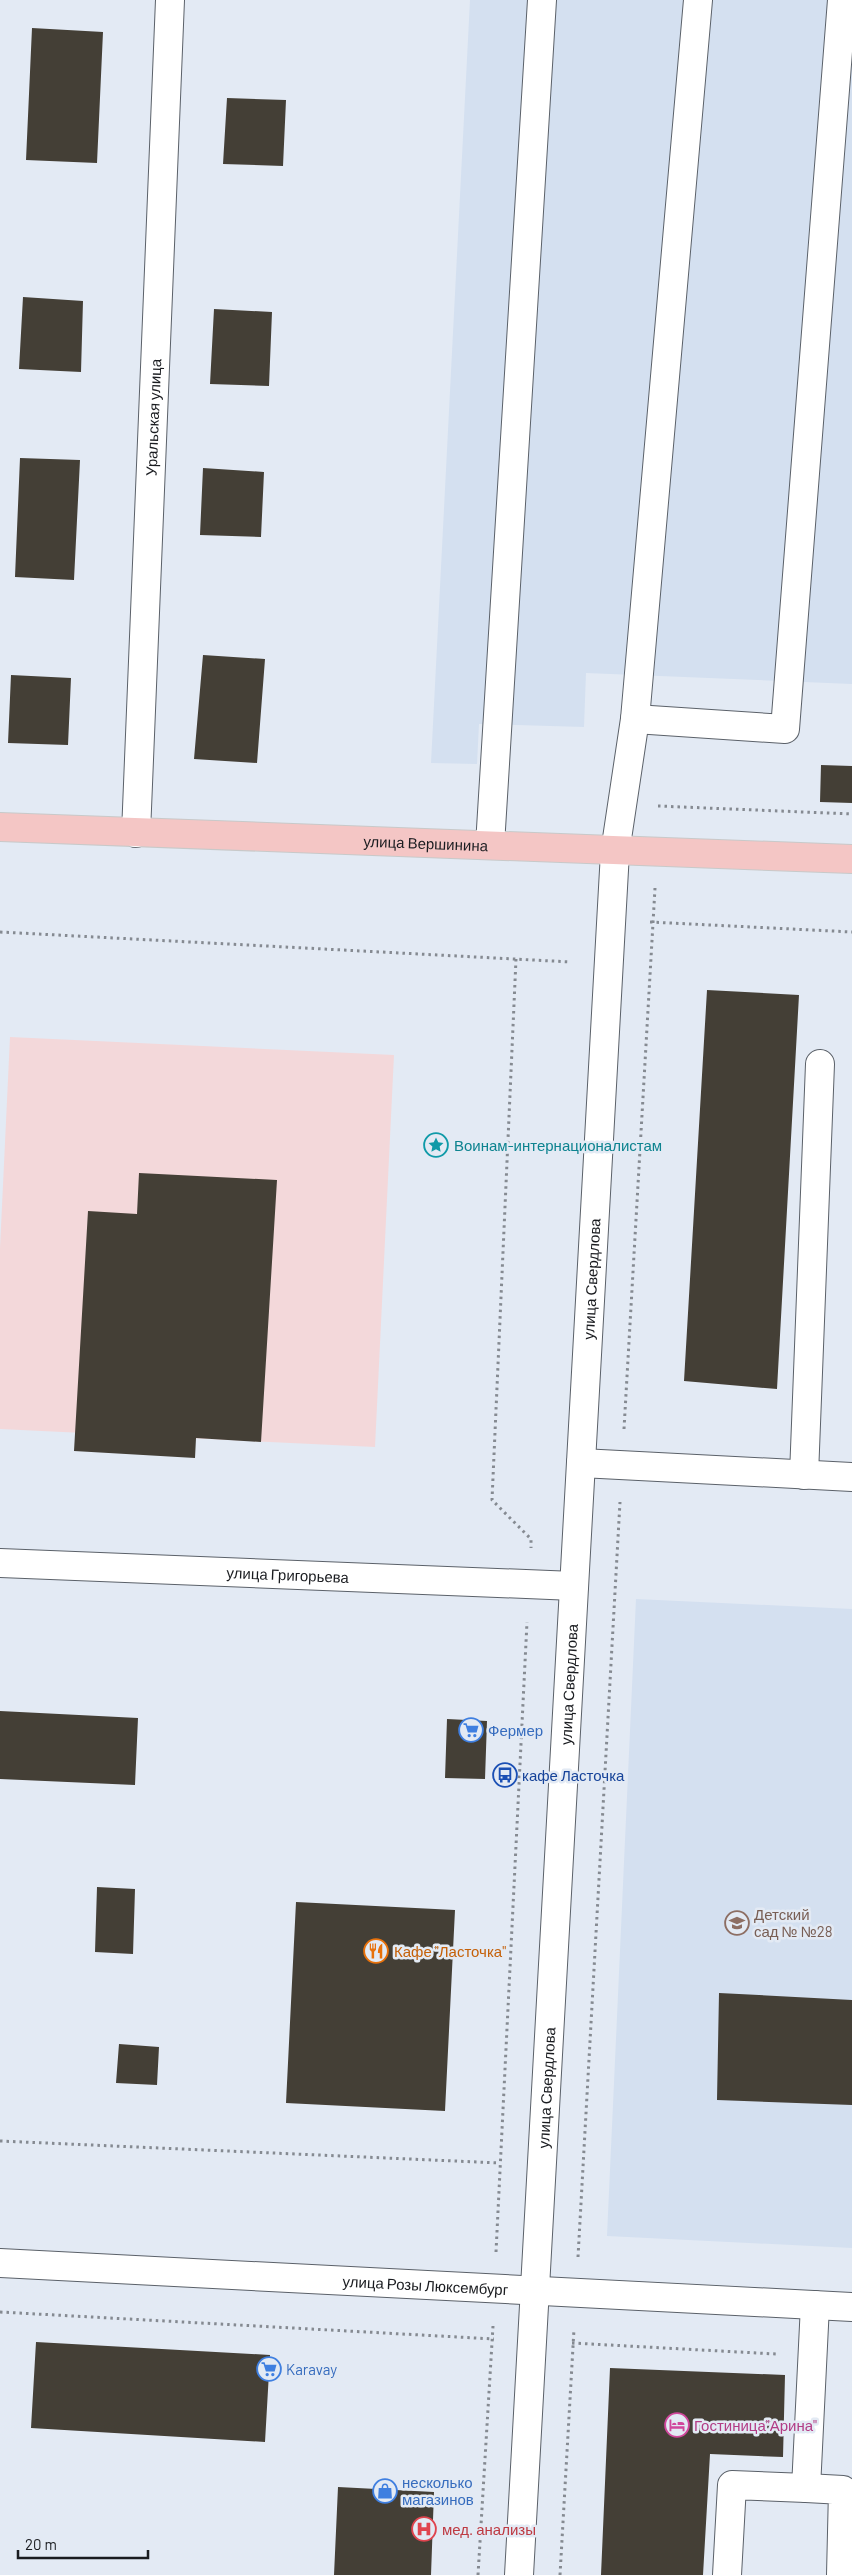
<svg xmlns="http://www.w3.org/2000/svg" width="852" height="2575" font-family="Barlow,sans-serif">
  <rect width="100%" height="100%" fill="#e3eaf4"/>
  <path fill="#f3d8da" d="M10,1037L394,1055L375,1447L0,1429V1248Z"/>
  <path fill="#d4e0f0" d="M470,0H852V684L586,673L584,727L479,724L477,764L431,763Z
    M636,1599L852,1609V2248L607,2236Z"/>
  <path fill="#443f36" d="M32,28L103,32L97,163L26,160Z
    M227,98L286,100L283,166L223,164Z
    M23,297L83,301L81,372L19,369Z
    M214,309L272,312L269,386L210,384Z
    M20,458L80,460L74,580L15,577Z
    M203,468L264,472L261,537L200,535Z
    M203,655L265,659L257,763L194,759Z
    M11,675L71,678L68,745L8,743Z
    M821,765L852,766V803L820,802Z
    M707,990L799,995L777,1389L684,1381Z
    M139,1173L277,1180L261,1442L196,1438L195,1458L74,1451L88,1211L137,1214Z
    M0,1711L138,1718L135,1785L0,1779Z
    M447,1719L487,1721L485,1779L445,1778Z
    M97,1887L135,1889L133,1954L95,1952Z
    M296,1902L455,1910L445,2111L286,2103Z
    M719,1993L852,2000V2105L717,2100Z
    M119,2044L159,2047L157,2085L116,2083Z
    M36,2342L270,2355L265,2442L31,2428Z
    M610,2368L785,2375L783,2457L710,2454L703,2575H601Z
    M338,2487L434,2492L431,2575H334Z"/>
  <g fill="none" stroke-linecap="round" stroke-linejoin="round">
    <g stroke="#5b6169" stroke-width="30">
      <g id="minor">
        <path d="M635,719L785,729L842,0"/>
        <path id="s1" d="M136,833L170,0"/>
        <path d="M490,845L542,0"/>
        <path d="M581,1463L852,1477"/>
        <path d="M804,1475L820,1064"/>
        <path id="s2" d="M0,1563L574,1586"/>
        <path id="s3" d="M0,2263L852,2307"/>
        <path d="M806,2488L843,2490L841,2575"/>
        <path id="s4" d="M519,2575L615,852L635,719L698,0"/>
        <path d="M727,2575L732,2485L806,2488L815,2305"/>
      </g>
    </g>
    <g stroke="#c8c9c9" stroke-width="30">
      <g id="major">
        <path id="s5" d="M0,827L852,859"/>
      </g>
    </g>
    <path stroke="#858a91" stroke-width="3" stroke-dasharray="2.5 4" stroke-linecap="butt" d="M658,806L852,814
      M650,922L852,932
      M0,932L571,962
      M516,959L492,1500L531,1539V1548
      M624,1429L655,888
      M0,2141L500,2163
      M496,2252L527,1622
      M578,2257L620,1502
      M0,2312L494,2339
      M572,2343L776,2354
      M478,2575L493,2326
      M560,2575L574,2329"/>
    <use href="#minor" stroke="#fff" stroke-width="28"/>
    <use href="#major" stroke="#f4c6c5" stroke-width="28"/>
  </g>
  <defs>
    <g id="sight-ring" transform="scale(1.25)"><circle r="9.5" fill="#e3eaf4" stroke="#0f9aa8" stroke-width="1.5"/><path d="M0-6L1.8-2.2L6-1.7L2.9 1.2L3.7 5.4L0 3.3L-3.7 5.4L-2.9 1.2L-6-1.7L-1.8-2.2Z" fill="#0f9aa8"/></g>
    <g id="supermarket-ring" transform="scale(1.25)"><circle r="9.5" fill="#e3eaf4" stroke="#3f7fe0" stroke-width="1.5"/><path d="M-6-5.5h2.5l.6 2H6L4.5 2H-2.5L-4.4-4H-6ZM-1.5 3.2a1.3 1.3 0 1 0 .1 0ZM3 3.2a1.3 1.3 0 1 0 .1 0Z" fill="#3f7fe0"/></g>
    <g id="bus-ring" transform="scale(1.25)"><circle r="9.5" fill="#e3eaf4" stroke="#1a4fb4" stroke-width="1.5"/><path d="M-5-6H5V4H4V6H2V4H-2V6H-4V4H-5ZM-3.5-4V0h7V-4ZM-3.5 1.2v1.5H-2V1.2ZM2 1.2v1.5H3.5V1.2Z" fill="#1a4fb4"/></g>
    <g id="school-ring" transform="scale(1.25)"><circle r="9.5" fill="#e3eaf4" stroke="#8d6e63" stroke-width="1.5"/><path d="M0-5L7-2L0 1L-7-2ZM-4 1L0 2.5L4 1V4Q0 6-4 4Z" fill="#8d6e63"/></g>
    <g id="restaurant-ring" transform="scale(1.25)"><circle r="9.5" fill="#e3eaf4" stroke="#e8710a" stroke-width="1.5"/><path d="M-5-6h1v4h1v-4h1v4h1v-4h1v5L-1.5 .5V6h-2V.5L-5-1ZM5-6V6H3V1.5H1.5Q1.5-4 5-6Z" fill="#e8710a"/></g>
    <g id="hotel-ring" transform="scale(1.25)"><circle r="9.5" fill="#e3eaf4" stroke="#d1479c" stroke-width="1.5"/><path d="M-6-4.5h1.5V1H6V5H4.5V3h-9V5H-6ZM-4 0a1.8 1.8 0 1 1 3.6 0ZM.5 0V-2.5h3Q6-2.5 6 0Z" fill="#d1479c"/></g>
    <g id="shop-ring" transform="scale(1.25)"><circle r="9.5" fill="#e3eaf4" stroke="#3f7fe0" stroke-width="1.5"/><path d="M-5-2.5h2.3a2.7 3.5 0 0 1 5.4 0H5L5.5 6h-11ZM-1.5-2.5h3a1.5 2.3 0 0 0-3 0Z" fill="#3f7fe0"/></g>
    <g id="hospital-ring" transform="scale(1.25)"><circle r="9.5" fill="#e3eaf4" stroke="#e0444e" stroke-width="1.5"/><path d="M-5-5h3v3.5h4V-5h3V5h-3V1.5h-4V5h-3Z" fill="#e0444e"/></g>
  </defs>
  <g fill-rule="evenodd">
    <use href="#sight-ring" x="436" y="1145"/>
    <use href="#supermarket-ring" x="471" y="1730"/>
    <use href="#bus-ring" x="505" y="1775"/>
    <use href="#school-ring" x="737" y="1923"/>
    <use href="#restaurant-ring" x="376" y="1951"/>
    <use href="#supermarket-ring" x="269" y="2369"/>
    <use href="#hotel-ring" x="677" y="2425"/>
    <use href="#shop-ring" x="385" y="2491"/>
    <use href="#hospital-ring" x="424" y="2529"/>
  </g>
  <g text-anchor="middle" dominant-baseline="central" stroke-width="5" stroke-linejoin="round" paint-order="stroke">
    <g font-size="15" fill="#1a1c20" stroke="#e3eaf4">
      <text stroke="none"><textPath href="#s1" startOffset="416">Уральская улица</textPath></text>
      <text stroke="none"><textPath href="#s5" startOffset="426">улица Вершинина</textPath></text>
      <text stroke="none"><textPath href="#s4" startOffset="1298">улица Свердлова</textPath></text>
      <text stroke="none"><textPath href="#s2" startOffset="288">улица Григорьева</textPath></text>
      <text stroke="none"><textPath href="#s4" startOffset="892">улица Свердлова</textPath></text>
      <text stroke="none"><textPath href="#s4" startOffset="488">улица Свердлова</textPath></text>
      <text stroke="none"><textPath href="#s3" startOffset="426">улица Розы Люксембург</textPath></text>
    </g>
    <g font-size="15" fill="#0d838f" stroke="#e3eaf4" text-anchor="start">
      <text x="454" y="1145">Воинам-интернационалистам</text>
    </g>
    <g font-size="15" fill="#366cbe" stroke="#e3eaf4" text-anchor="start">
      <text x="488" y="1730">Фермер</text>
      <text x="286" y="2369">Karavay</text>
      <text x="402" y="2482">несколько<tspan x="402" dy="17">магазинов</tspan></text>
    </g>
    <g font-size="15" fill="#164399" stroke="#e3eaf4" text-anchor="start">
      <text x="522" y="1775">кафе Ласточка</text>
    </g>
    <g font-size="15" fill="#785e54" stroke="#e3eaf4" text-anchor="start">
      <text x="754" y="1914">Детский<tspan x="754" dy="17">сад № №28</tspan></text>
    </g>
    <g font-size="15" fill="#c56008" stroke="#e3eaf4" text-anchor="start">
      <text x="394" y="1951">Кафе "Ласточка"</text>
    </g>
    <g font-size="15" fill="#b23c85" stroke="#e3eaf4" text-anchor="start">
      <text x="694" y="2425">Гостиница"Арина"</text>
    </g>
    <g font-size="15" fill="#be3a42" stroke="#e3eaf4" text-anchor="start">
      <text x="442" y="2529">мед. анализы</text>
    </g>
  </g>
  <path d="M18 2550v8h130v-8" fill="none" stroke="#1a1c20" stroke-width="2.5"/>
  <text x="25" y="2550" font-size="15" fill="#1a1c20" stroke="#e3eaf4" stroke-width="4" paint-order="stroke">20 m</text>
</svg>
